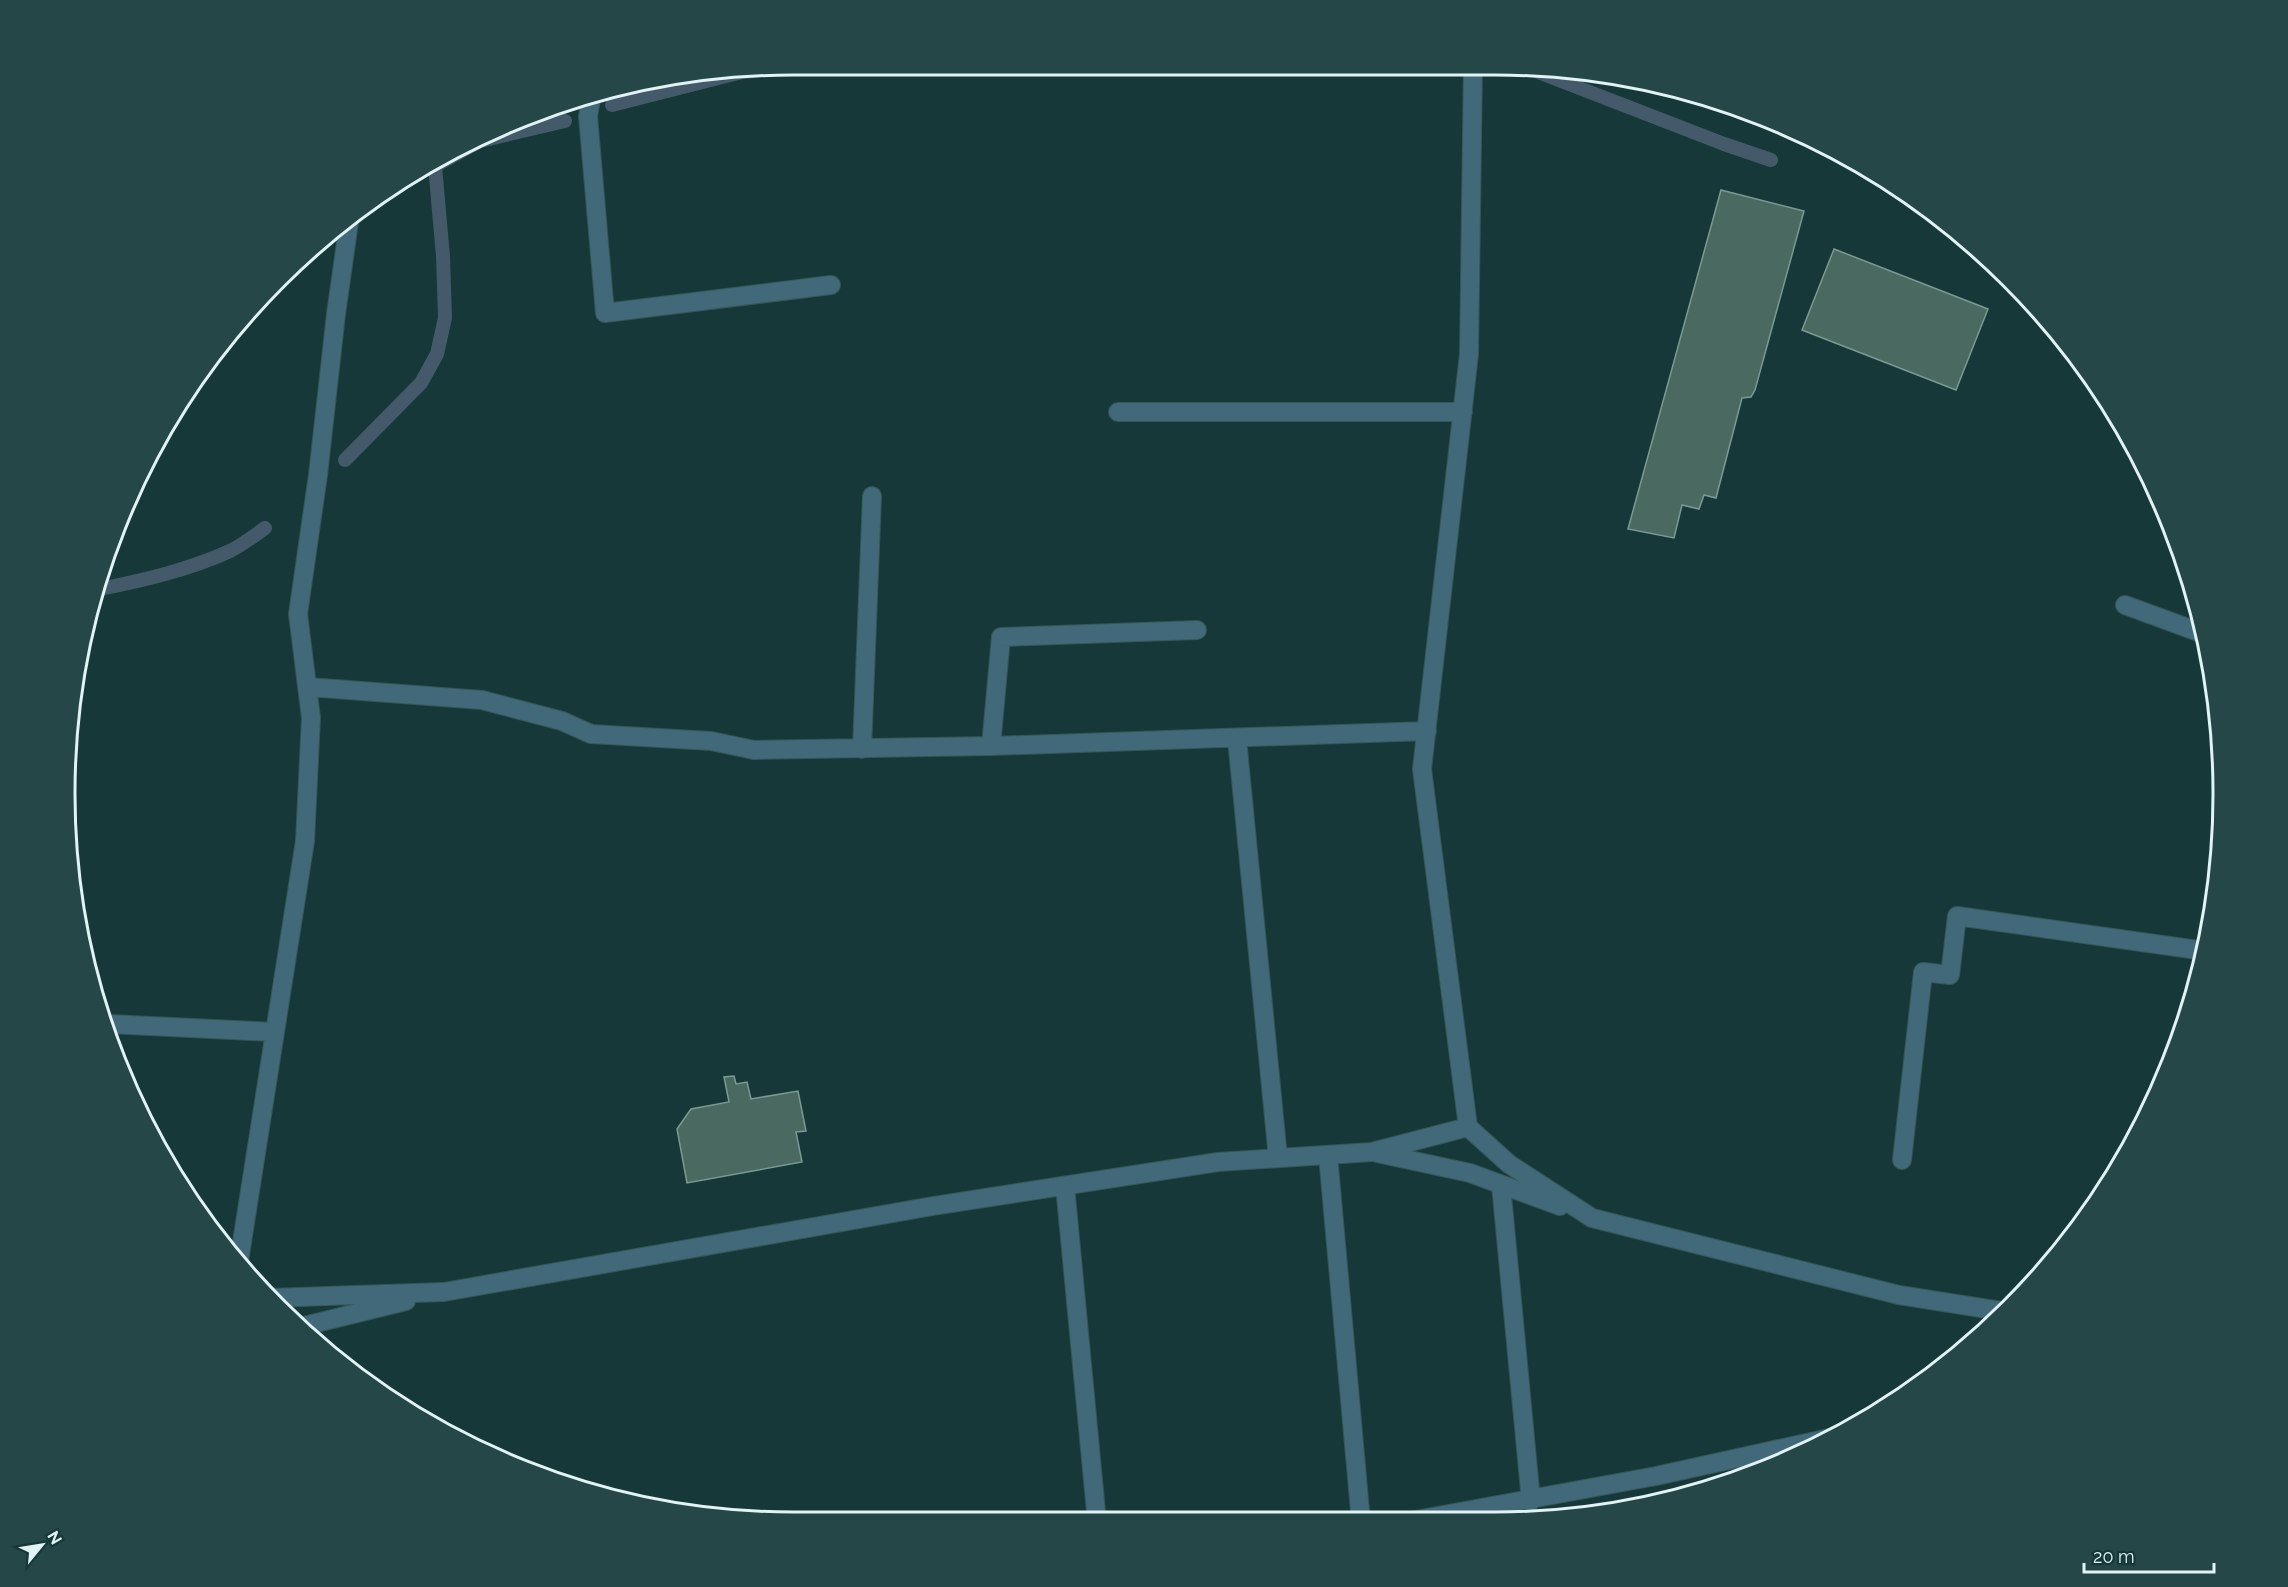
<svg xmlns="http://www.w3.org/2000/svg" width="2288" height="1587" font-family="Raleway,sans-serif">
  <rect width="100%" height="100%" fill="#163839"/>
  <g fill="none" stroke-linecap="round" stroke-linejoin="round">
    <path stroke="#445969" stroke-width="14" d="M1525,67L1724,144L1771,160
      M612,105L742,72L817,65
      M345,460L421,383L437,354L445,318L443,256L435,166L480,141L565,121
      M100,589C145,580 188,570 230,551C242,545 254,536 265,528"/>
  </g>
  <path fill="#496961" stroke="#7a9b93" stroke-width="1.5" d="M1721,190L1804,211L1755,390L1751,397L1742,398L1716,498L1704,495L1699,509L1682,505L1674,538L1628,529Z
    M1834,249L1988,309L1956,390L1802,330Z
    M734,1076L736,1084L747,1082L751,1099L798,1091L806,1131L796,1132L802,1162L687,1183L677,1129L691,1109L729,1102L724,1077Z"/>
  <g fill="none" stroke-linecap="round" stroke-linejoin="round">
    <g stroke="#365657" stroke-width="20">
      <path id="street" d="M1473,65L1469,354L1422,769L1468,1127L1509,1164L1592,1218L1899,1295L2007,1312
        M592,94L588,116L605,313L831,285
        M1118,412H1463
        M2125,605L2204,634
        M308,687L482,700L562,721L591,734L711,741L754,750L991,746L1427,731
        M1237,739L1278,1158
        M991,746L1001,637L1197,630
        M862,749L872,496
        M109,1024L274,1032
        M1377,1153L1470,1173L1560,1206
        M1328,1155L1361,1522
        M1902,1160L1923,972L1950,975L1957,916L2205,951
        M1501,1185L1531,1501
        M1065,1186L1097,1522
        M239,1261L305,841L311,718L298,614L318,475L336,314L349,222
        M269,1298L444,1292L933,1206L1218,1162L1372,1152L1468,1127
        M300,1327L406,1301
        M1405,1522L1656,1476L1834,1437"/>
    </g>
    <use href="#street" stroke="#416979" stroke-width="18"/>
  </g>
  <path d="M0 0H2288V1587H0ZM793 75H1495A718 718 0 0 1 2213 793V794A718 718 0 0 1 1495 1512H793A718 718 0 0 1 75 794V793A718 718 0 0 1 793 75Z" fill="#264748" fill-rule="evenodd"/>
  <path fill="none" stroke="#e1f3f4" stroke-width="3" d="M793 75H1495A718 718 0 0 1 2213 793V794A718 718 0 0 1 1495 1512H793A718 718 0 0 1 75 794V793A718 718 0 0 1 793 75Z"/>
  <g transform="translate(42 1545) rotate(60)" stroke="#163839" stroke-width="4.5" paint-order="stroke">
  <path d="M0-4.5L10 22L0 15L-10 22Z" fill="#e1f3f4"/>
  <text y="-9" font-size="16" font-weight="bold" text-anchor="middle" fill="#e1f3f4">N</text>
  </g>
  <path d="M2084 1563v9h130v-9" fill="none" stroke="#e1f3f4" stroke-width="3"/>
  <text x="2093" y="1563" font-size="18" fill="#e1f3f4" stroke="#163839" stroke-width="4.5" paint-order="stroke">20 m</text>
</svg>
